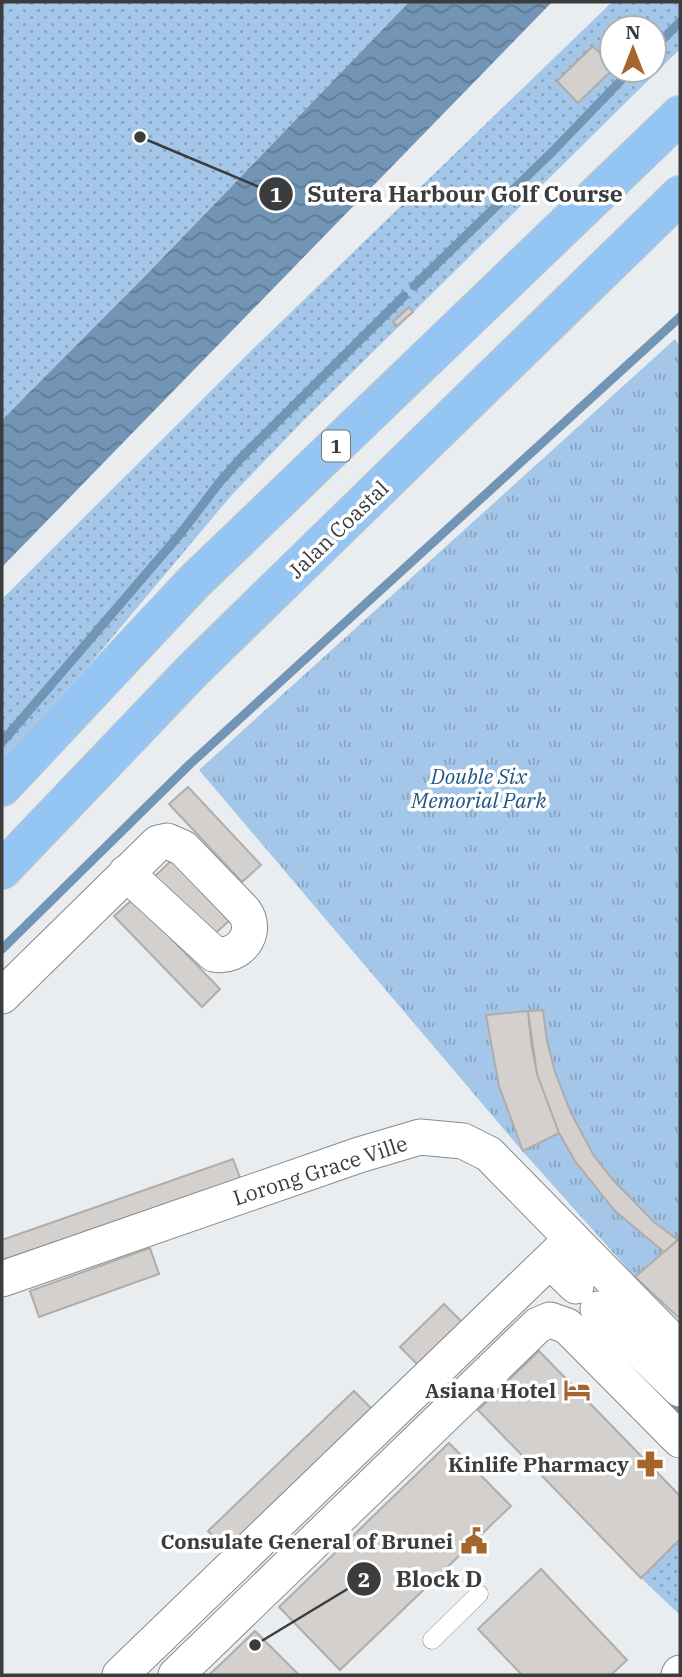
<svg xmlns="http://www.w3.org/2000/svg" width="682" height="1677" font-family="'IBM Plex Serif',serif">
  <defs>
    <pattern id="grass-dots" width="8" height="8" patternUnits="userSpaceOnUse" patternTransform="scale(1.75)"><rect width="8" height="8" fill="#a4c7e9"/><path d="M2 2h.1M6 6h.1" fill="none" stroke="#87a3be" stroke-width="1.8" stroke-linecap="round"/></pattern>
    <pattern id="park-tufts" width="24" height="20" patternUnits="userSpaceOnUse" patternTransform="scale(1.75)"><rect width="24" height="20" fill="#a4c7e9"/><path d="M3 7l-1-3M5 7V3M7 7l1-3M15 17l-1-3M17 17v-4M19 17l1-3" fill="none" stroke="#87a3be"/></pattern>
    <pattern id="water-waves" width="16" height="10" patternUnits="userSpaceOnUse" patternTransform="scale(1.75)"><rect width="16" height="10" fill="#7294b5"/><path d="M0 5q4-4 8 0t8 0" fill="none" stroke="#5f7a94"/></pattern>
  </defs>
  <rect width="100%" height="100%" fill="#e9edf0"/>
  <path fill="url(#grass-dots)" fill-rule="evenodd" d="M2,2H409L149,272L2,420Z
    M612,2H680V49L304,420L230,497L2,769V599L255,347ZM612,28H654V70H612L578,103L557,81L593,46L612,65Z
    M680,1539V1615L641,1578Z"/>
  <path fill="url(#park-tufts)" d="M675,339L680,346V1319L635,1277L524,1153L199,770Z"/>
  <path fill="url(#water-waves)" d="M409,2H552L2,567V420L149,272Z"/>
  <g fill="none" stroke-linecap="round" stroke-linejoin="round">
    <path stroke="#7294b5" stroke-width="9" d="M654,48L680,22
      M414,286L552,152L631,70
      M2,742L181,533L219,483L241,458L404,296
      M2,949L190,764L680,317
      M668,1399L680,1411"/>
  </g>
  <path fill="#d4d0cd" stroke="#afaca9" stroke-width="2" d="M593,46L612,65V70L578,103L557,81Z
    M409,307L413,312L397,326L393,322Z
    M188,787L261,865L242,882L169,804Z
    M172,860L229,921L209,939L153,878Z
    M133,899L220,989L202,1007L114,916Z
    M543,1010L547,1041L555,1072L571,1113L594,1156L613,1180L654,1222L678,1240L664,1252L615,1211L575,1161L559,1133L537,1074L531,1042L528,1011Z
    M528,1011L537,1074L559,1133L523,1151L499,1086L486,1015Z
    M233,1159L243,1186L2,1271V1240Z
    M680,1238V1319L635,1277Z
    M150,1248L159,1274L39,1317L30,1291Z
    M444,1304L463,1323L419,1366L400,1347Z
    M539,1351L680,1496V1539L641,1578L478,1410Z
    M354,1391L373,1410L226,1550L208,1531Z
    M449,1443L511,1506L340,1670L279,1607Z
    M541,1569L627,1660L611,1675H522L478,1629Z
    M255,1631L299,1675H209L228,1657Z"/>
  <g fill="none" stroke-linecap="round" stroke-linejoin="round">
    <g stroke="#888b8e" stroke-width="19">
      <path id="lane" d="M432,1640L479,1594"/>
    </g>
    <g stroke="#888b8e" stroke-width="37">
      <path id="street" d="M2,996L158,843L167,841L183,848L244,911C260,933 239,959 214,954L126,873
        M550,1261L576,1286
        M2,1279L359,1155L420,1137L463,1141L489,1154L680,1349
        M598,1309L680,1389
        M120,1675L572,1239
        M176,1675L538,1325L550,1320L567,1326L680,1440
        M679,1675L680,1673"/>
    </g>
    <g stroke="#c8c8c9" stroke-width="40">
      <path id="highway" d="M2,787L194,582L680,115
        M2,870L193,670L680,195"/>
    </g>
    <use href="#lane" stroke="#fff" stroke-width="18"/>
    <use href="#street" stroke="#fff" stroke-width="35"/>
    <use href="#highway" stroke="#95c5f3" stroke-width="38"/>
  </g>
  <defs>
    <g id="hotel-bare" transform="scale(2.1)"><path d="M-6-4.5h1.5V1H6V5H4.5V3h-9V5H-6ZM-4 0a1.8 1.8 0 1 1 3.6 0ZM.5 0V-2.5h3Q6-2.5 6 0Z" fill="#a4662c" stroke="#fff" stroke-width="2.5" paint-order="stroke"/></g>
    <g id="pharmacy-bare" transform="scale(2.1)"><path d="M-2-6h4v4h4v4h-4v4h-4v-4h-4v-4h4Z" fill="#a4662c" stroke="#fff" stroke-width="2.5" paint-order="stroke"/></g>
    <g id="civic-bare" transform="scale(2.1)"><path d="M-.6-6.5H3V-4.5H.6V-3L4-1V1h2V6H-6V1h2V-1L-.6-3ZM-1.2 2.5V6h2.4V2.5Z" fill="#a4662c" stroke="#fff" stroke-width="2.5" paint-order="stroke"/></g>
  </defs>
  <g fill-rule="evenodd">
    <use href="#hotel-bare" x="577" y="1390"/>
    <use href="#pharmacy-bare" x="650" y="1464"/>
    <use href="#civic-bare" x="474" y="1541"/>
  </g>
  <g text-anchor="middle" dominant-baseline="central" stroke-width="7" stroke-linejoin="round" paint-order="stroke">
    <rect fill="#fff" stroke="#757677" stroke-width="2" x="322" y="430.5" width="28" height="31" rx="5"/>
    <g font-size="19" font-weight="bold" fill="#3a3c3d">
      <text x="336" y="446">1</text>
    </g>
    <g font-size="21" fill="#3a3c3d" stroke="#fff">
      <text transform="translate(338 529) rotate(-44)">Jalan Coastal</text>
      <text transform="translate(320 1170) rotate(-18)">Lorong Grace Ville</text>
    </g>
    <g font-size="21" font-style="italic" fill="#215683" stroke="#fff">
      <text x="479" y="776">Double Six<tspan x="479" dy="24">Memorial Park</tspan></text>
    </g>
    <g font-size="21" font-weight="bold" fill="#3a3c3d" stroke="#fff" text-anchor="end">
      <text x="556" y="1390">Asiana Hotel</text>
      <text x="629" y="1464">Kinlife Pharmacy</text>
      <text x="453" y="1541">Consulate General of Brunei</text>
    </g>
  </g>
  <path fill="none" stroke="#3a3c3d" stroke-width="2.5" d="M140 137L276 194M255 1645L364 1579"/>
  <g fill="#3a3c3d" stroke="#fff" stroke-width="2.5">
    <circle cx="140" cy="137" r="7"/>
    <circle cx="255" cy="1645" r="7"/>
    <circle cx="276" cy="194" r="18"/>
    <circle cx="364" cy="1579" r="18"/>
  </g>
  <g font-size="21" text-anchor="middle" font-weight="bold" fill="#fff">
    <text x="276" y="202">1</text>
    <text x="364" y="1587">2</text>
  </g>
  <g font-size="23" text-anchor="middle" font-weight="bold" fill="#3a3c3d" stroke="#fff" stroke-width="7" stroke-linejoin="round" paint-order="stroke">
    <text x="465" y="202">Sutera Harbour Golf Course</text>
    <text x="439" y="1587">Block D</text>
  </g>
  <rect width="682" height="1677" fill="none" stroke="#3a3c3d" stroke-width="7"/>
  <g transform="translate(633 49)"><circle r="33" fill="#ffffff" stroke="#b0b1b1" stroke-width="2"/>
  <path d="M0-5L12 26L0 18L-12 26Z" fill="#a4662c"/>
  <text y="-10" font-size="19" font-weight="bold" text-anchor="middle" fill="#3a3c3d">N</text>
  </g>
</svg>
